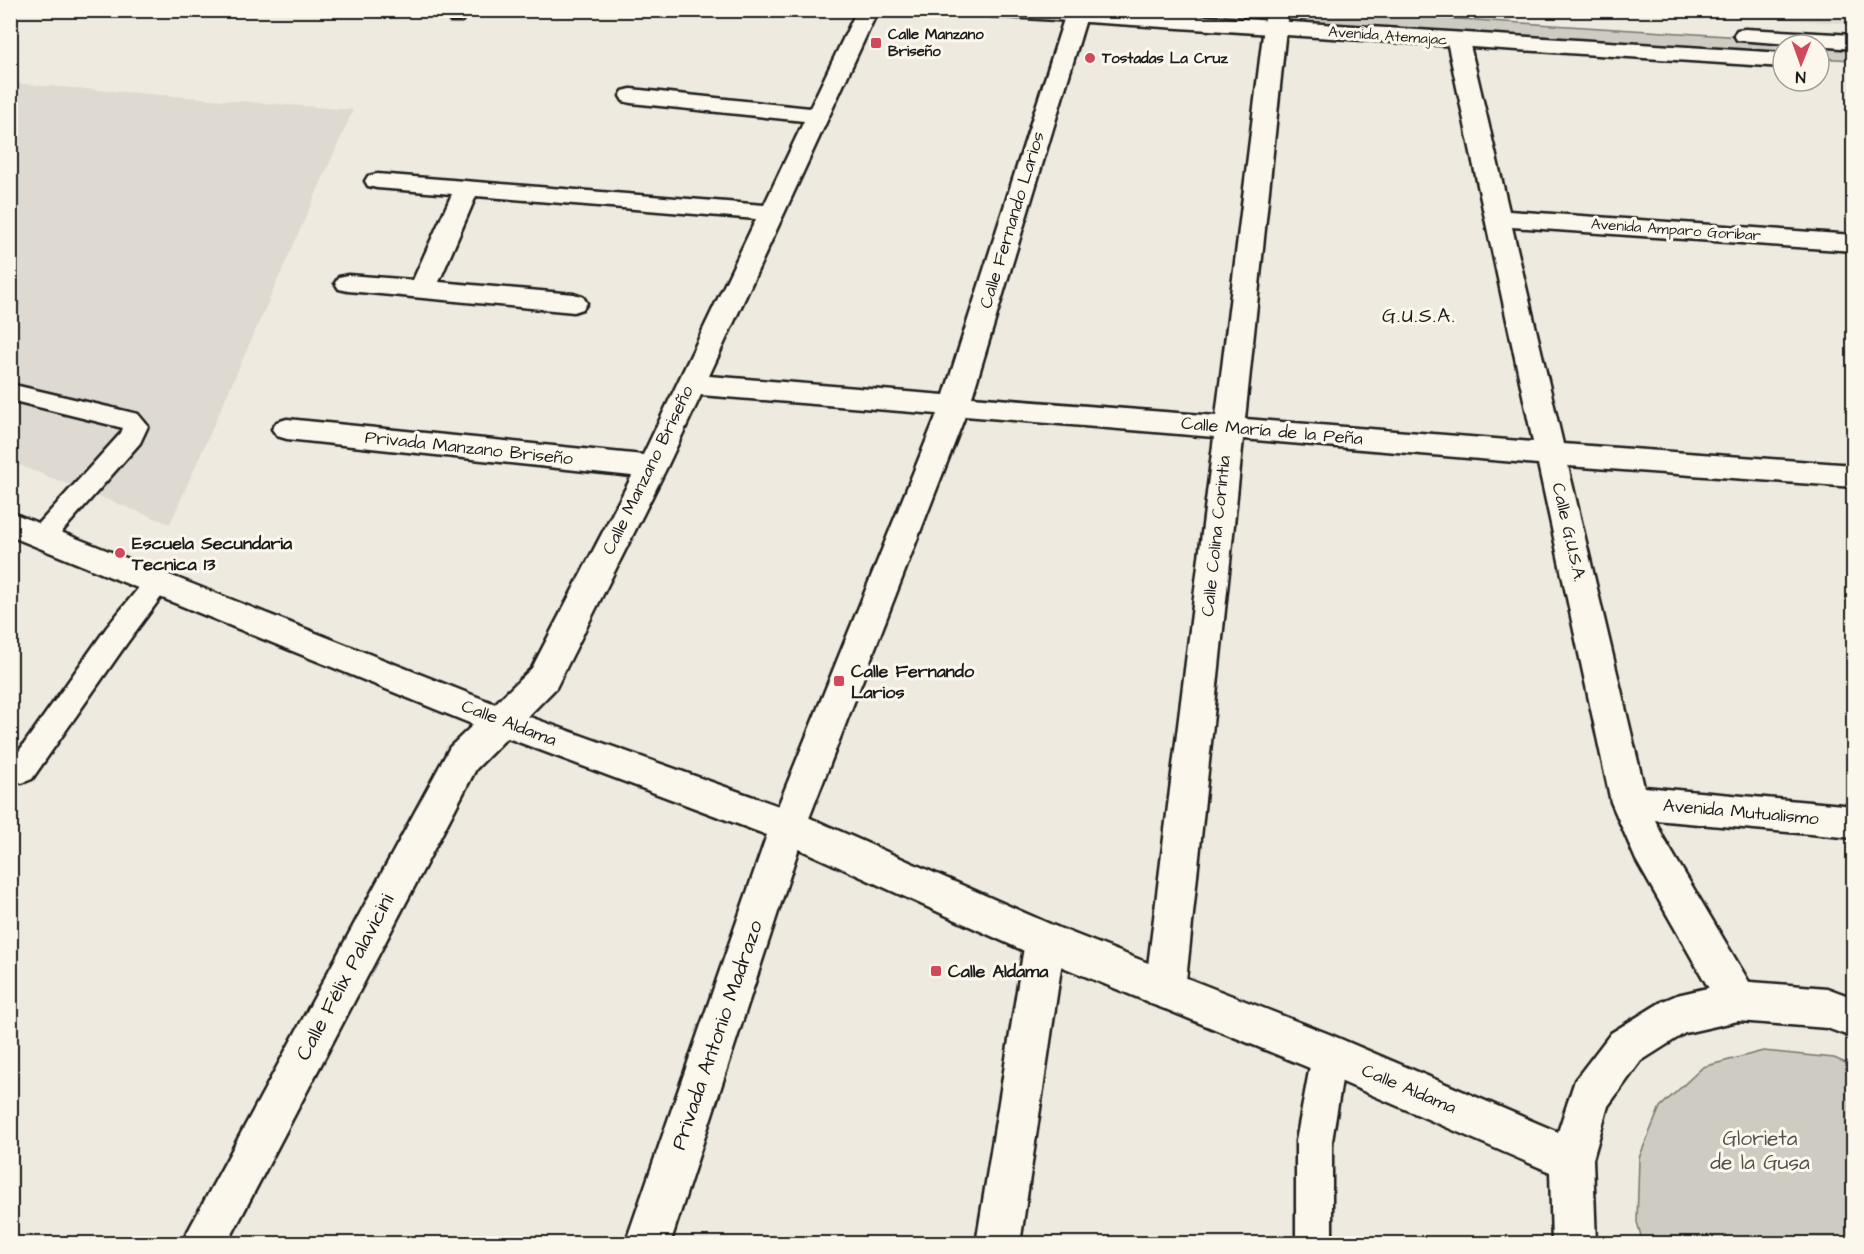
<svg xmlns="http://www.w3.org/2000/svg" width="1864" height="1254" font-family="'Architects Daughter',sans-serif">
  <rect width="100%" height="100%" fill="#eeeadf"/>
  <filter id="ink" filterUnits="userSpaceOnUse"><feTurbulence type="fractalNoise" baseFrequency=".0167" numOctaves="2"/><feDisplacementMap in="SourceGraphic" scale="12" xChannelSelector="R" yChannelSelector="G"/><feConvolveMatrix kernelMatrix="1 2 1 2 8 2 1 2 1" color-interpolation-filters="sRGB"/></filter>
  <g filter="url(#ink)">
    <path fill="#dedad1" d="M1667,11H1853V24Z
      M10,83L353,110L170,524L11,462Z"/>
    <path fill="#ceccc2" stroke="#75746f" stroke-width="1.5" d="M1316,10L1853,44V60L1819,58V45H1783V55L1068,11Z
      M1763,1051L1834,1058L1853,1066V1243H1643L1637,1222L1639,1158L1660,1107L1703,1067Z"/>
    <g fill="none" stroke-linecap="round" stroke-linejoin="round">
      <g stroke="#1c1c1c" stroke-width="5">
        <path id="service" d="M450,10H467L462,21H450L447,17Z
          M10,384L138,414L148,426L140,443L52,543L43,546L34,543L30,536L34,529L121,433L123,428L10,400Z
          M158,572L167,575L171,582L167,589L127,643L32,779L22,783L12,779V761L107,627L149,575Z
          M1329,1038L1341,1043L1346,1055L1332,1141V1244H1296V1141L1312,1055L1317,1043Z"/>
      </g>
      <g stroke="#1c1c1c" stroke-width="5">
        <path id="minor" d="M857,10H878L709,376L944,395L1065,16L1072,10L1084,11L1087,16L972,397L1216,416L1266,10H1288L1245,419L1533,442L1447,41L1450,36L1458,34L1466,36L1469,41L1509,211L1854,235V251L1512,227L1563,444L1854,465V487L1568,466L1644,787L1854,806V838L1655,820L1663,837L1752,987L1758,1001L1752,1015L1738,1021L1724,1015L1636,860L1611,802L1538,464L1243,439L1185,990L1179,1004L1165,1009L1151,1004L1145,990L1214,437L965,416L806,826L670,1244H625L770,826L937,414L701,395L667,467L556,688L476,769L227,1244H181L450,747L532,668L632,476L287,439L277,436L272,429L277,422L287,419L643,455L756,219L476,196L439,282L574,294L583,297L587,303L583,309L574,312L348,291L339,289L335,283L339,277L348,275L413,280L452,194L377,188L368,186L365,181L368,176L377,174L764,205L804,121L631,103L623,101L620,96L623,91L631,89L810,108Z
          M1045,923L1059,928L1065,941L1020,1244H976L1025,941L1031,928Z"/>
      </g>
      <g stroke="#1c1c1c" stroke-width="5">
        <path id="tertiary" d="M10,512L513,711L801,814L1059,928L1329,1034L1558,1132L1575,1080L1611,1033L1663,1001L1677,995L1738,981L1827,988L1854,998V1038L1827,1028L1738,1021L1685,1033L1641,1061L1608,1106L1593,1159L1596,1244H1552L1550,1172L1317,1071L1031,954L775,838L489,731L10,536Z"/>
      </g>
      <g stroke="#1c1c1c" stroke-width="5">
        <path id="secondary" d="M982,10H1101L1783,53V67L992,16L985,14Z
          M1745,29L1854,35V49L1737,40L1734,35L1737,30Z"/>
      </g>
      <use href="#service" fill="#fbf7ec" fill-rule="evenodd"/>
      <use href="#minor" fill="#fbf7ec" fill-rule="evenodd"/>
      <use href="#tertiary" fill="#fbf7ec" fill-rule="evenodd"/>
      <use href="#secondary" fill="#fbf7ec" fill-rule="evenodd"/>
    </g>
  </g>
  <g fill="#d1495b" stroke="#fbf7ec" stroke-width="2">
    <rect x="870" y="37" width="12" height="12" rx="3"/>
    <circle cx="1090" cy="58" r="6"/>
    <circle cx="120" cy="553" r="6"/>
    <rect x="833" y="675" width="12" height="12" rx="3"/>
    <rect x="930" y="965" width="12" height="12" rx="3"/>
  </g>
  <g text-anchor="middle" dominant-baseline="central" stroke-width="6" stroke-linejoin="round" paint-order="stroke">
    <g font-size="15" font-weight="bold" fill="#1c1c1c" stroke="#fbf7ec" text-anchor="start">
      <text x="888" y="34">Calle Manzano<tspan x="888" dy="17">Briseño</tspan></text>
      <text x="1102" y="58">Tostadas La Cruz</text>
    </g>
    <g font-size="15" fill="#1c1c1c" stroke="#fbf7ec">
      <text transform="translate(1388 36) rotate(4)">Avenida Atemajac</text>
      <text transform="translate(1676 230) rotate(4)">Avenida Amparo Goribar</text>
    </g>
    <g font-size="18" fill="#1c1c1c" stroke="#fbf7ec">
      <text transform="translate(1012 220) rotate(-73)">Calle Fernando Larios</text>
      <text transform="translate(1272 431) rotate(5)">Calle María de la Peña</text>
      <text transform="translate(469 448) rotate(6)">Privada Manzano Briseño</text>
      <text transform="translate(648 470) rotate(-64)">Calle Manzano Briseño</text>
      <text transform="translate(1569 532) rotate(77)">Calle G.U.S.A.</text>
      <text transform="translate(1216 536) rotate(-84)">Calle Colina Corintia</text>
      <text transform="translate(509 723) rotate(21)">Calle Aldama</text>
      <text transform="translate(1741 812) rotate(5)">Avenida Mutualismo</text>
      <text transform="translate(1409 1089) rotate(23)">Calle Aldama</text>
    </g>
    <g font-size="18" font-weight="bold" fill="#1c1c1c" stroke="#fbf7ec" text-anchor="start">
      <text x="132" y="543">Escuela Secundaria<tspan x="132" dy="21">Tecnica 13</tspan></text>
      <text x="851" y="671">Calle Fernando<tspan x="851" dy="21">Larios</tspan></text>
      <text x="948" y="971">Calle Aldama</text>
    </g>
    <g font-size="20" letter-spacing="1.5" fill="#1c1c1c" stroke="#fbf7ec">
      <text x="1419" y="316">G.U.S.A.</text>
    </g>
    <g font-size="21" fill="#1c1c1c" stroke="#fbf7ec">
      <text transform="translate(345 977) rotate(-62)">Calle Félix Palavicini</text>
      <text transform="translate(717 1035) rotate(-71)">Privada Antonio Madrazo</text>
    </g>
    <g font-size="21" fill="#51514e" stroke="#fbf7ec">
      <text x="1760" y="1138">Glorieta<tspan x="1760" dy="24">de la Gusa</tspan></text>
    </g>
  </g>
  <rect width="1864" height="1254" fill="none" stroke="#fbf7ec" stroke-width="36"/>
  <rect x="18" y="18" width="1828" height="1218" fill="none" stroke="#1c1c1c" stroke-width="2" filter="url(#ink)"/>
  <g transform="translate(1801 63) rotate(181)"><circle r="28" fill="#fbf7ec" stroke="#a29f99" stroke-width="1.5"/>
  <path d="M0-4.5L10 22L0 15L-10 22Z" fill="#d1495b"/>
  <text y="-9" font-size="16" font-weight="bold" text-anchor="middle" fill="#1c1c1c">N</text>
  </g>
</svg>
